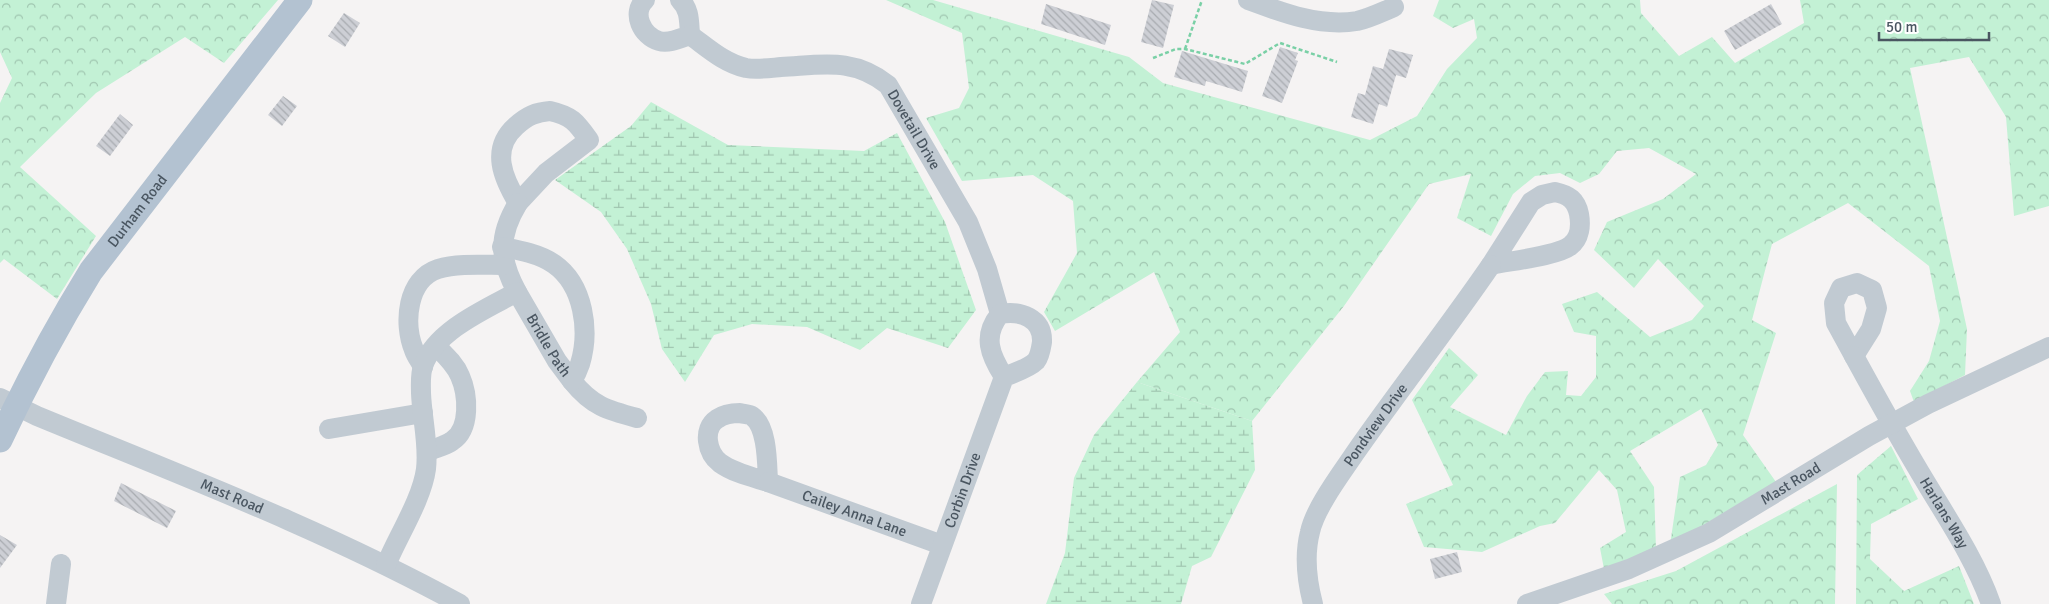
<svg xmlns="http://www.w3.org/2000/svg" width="2049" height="604" font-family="Signika,sans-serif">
  <defs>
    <pattern id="forest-crowns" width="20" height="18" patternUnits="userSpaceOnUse" patternTransform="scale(1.25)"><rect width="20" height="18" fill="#c3f1d5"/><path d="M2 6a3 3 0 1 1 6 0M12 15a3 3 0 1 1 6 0" fill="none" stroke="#a0c6b0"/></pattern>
    <pattern id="wetland-marsh" width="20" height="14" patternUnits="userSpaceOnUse" patternTransform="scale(1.25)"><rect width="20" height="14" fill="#c3f1d5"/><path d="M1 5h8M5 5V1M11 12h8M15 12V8" fill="none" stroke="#a0c6b0"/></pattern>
    <pattern id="building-back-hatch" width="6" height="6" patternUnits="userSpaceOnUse" patternTransform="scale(1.25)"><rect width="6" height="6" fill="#cdcfd5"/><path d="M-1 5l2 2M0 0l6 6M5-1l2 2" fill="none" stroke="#a8abb0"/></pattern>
  </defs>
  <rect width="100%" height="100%" fill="#f5f3f3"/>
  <path fill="url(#forest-crowns)" d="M0,0H278L224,63L185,37L96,93L20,167L96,236L57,299L4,259L0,263V103L12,78L0,52Z
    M886,0H933L1129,57L1163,83L1370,140L1417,116L1447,69L1477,38L1474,19L1453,28L1433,16L1439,0H1640L1641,13L1679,56L1712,37L1735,63L1804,23L1800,0H2049V206L2014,216L2006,117L1969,57L1910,68L1967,329L1965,375L1914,402L1910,391L1929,361L1940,321L1929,266L1848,203L1772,244L1752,320L1776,333L1743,435L1776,482L1670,545L1680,477L1706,465L1718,445L1701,409L1630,451L1654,487L1656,549L1604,569L1600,548L1626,532L1617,490L1599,470L1555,523L1540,526L1482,552L1424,547L1406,504L1453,485L1412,400L1449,348L1478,375L1450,407L1506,435L1527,396L1545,372L1568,371L1566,395L1581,396L1596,377V336L1574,332L1562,304L1597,292L1650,337L1692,320L1704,306L1658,259L1634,288L1594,250L1607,222L1663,199L1696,174L1649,148L1617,151L1599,174L1580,183L1560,173L1535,176L1513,194L1491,236L1457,218L1471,174L1429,184L1344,306L1252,421L1137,382L1180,332L1154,272L1055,331L1044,312L1077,253L1073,201L1033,175L962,181L926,118L959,108L969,88L962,33Z
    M1891,446L1918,499L1871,524L1870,559L1904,591L1959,566L1974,604H1856L1857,475Z
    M1837,484L1835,604H1612L1604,594L1676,571Z"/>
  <path fill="url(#wetland-marsh)" d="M651,102L728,145L864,151L897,133L945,222L976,310L948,348L887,328L860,350L807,327L752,324L714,335L685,382L662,349L651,304L627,249L601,212L555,180L631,126Z
    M1137,382L1252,421L1255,470L1211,557L1192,566L1181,604H1046L1065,553L1074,478L1094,435Z"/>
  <path fill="url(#building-back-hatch)" d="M1152,0L1174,5L1163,48L1141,42Z
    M1046,4L1111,25L1105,45L1041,24Z
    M1771,4L1782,24L1735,50L1724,31Z
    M344,13L360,23L345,47L328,36Z
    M1280,47L1298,53L1295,60L1298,61L1282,103L1262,96Z
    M1389,49L1413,55L1406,78L1396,75L1387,107L1379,104L1373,124L1351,117L1358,93L1365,95L1373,66L1383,69Z
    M1182,51L1248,71L1242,92L1206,81L1205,86L1174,77Z
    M283,96L297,106L282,126L268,115Z
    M120,114L133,125L110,156L96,146Z
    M121,483L176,511L167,528L114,501Z
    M0,535L17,545L0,568Z
    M1457,552L1462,572L1435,579L1430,559Z"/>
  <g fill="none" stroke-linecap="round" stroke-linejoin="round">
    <path stroke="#7ad0a6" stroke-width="2.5" stroke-dasharray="4 2.5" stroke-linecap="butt" d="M1185,49L1202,0
      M1153,58L1176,49H1185L1245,64L1280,43L1337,62"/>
    <g stroke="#c1cad2" stroke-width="20">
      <path d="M645,0C631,13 642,36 659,41C669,44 681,38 690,35C689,22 690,9 680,0"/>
      <path d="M1248,0C1283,13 1320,27 1357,21C1370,18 1382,12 1394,7"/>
      <path id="s1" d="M690,35C708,48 724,63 746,68C757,70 770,68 781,67C822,65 853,57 888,85L968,222L987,269L1000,314"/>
      <path d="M550,111C572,116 576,122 589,140L546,173L518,203C503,178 490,149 516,126C527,116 536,112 550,111Z"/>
      <path d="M1555,192C1569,195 1576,200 1579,214C1581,225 1580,239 1570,246C1557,256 1509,261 1491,265L1531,202L1542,195Z"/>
      <path d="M1857,283L1872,290L1877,308L1871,329L1854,356L1836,323L1834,303L1841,288Z"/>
      <path d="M517,292C499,259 498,236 518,203"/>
      <path id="s2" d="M1854,356C1878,400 1902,443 1928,486C1951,524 1976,562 1991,604"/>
      <path d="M423,367C420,361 416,356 414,350C403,323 407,279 438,269C458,263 483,265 504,265"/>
      <path d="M572,381C592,406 607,410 637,418"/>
      <path id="s3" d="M0,398L37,416C180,475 325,530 460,604"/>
      <path d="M740,413C743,414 749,414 752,416C768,427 767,465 768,482C752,477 734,473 720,463C707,453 702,429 717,419C724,414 732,413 740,413Z"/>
      <path d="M329,429L423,413"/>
      <path d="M427,452C435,448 445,446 452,441C471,429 468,394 460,376C455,364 445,355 436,346"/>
      <path id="s4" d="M768,482L942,545"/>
      <path id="s5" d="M386,565C398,536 422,499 426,469C429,444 422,419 421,393C421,385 420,375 423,366C436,330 486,309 517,292L557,361L572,381C575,376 578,370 580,364C590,331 584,285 554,264C540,254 519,250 502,247"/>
      <path d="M56,604L61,564"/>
      <path id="s6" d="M921,604L1004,377C1015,372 1028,369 1036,361C1040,356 1041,348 1042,342C1043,318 1020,310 1000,314C982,336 990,355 1004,377"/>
      <path id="s7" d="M1313,604C1307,581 1304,555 1310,532C1315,508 1341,474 1355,453C1399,390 1447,329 1491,265"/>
      <path id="s8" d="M1527,604L1629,569L1709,533L1869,436L1928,404L2049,347"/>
    </g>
    <path stroke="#b3c2d1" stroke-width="25" id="s9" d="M0,440C27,382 57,326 91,271L300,0"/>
  </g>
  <g text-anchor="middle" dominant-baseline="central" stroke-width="4" stroke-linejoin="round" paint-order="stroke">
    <g font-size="15" fill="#4a5661" stroke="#fff">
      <text stroke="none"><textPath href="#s1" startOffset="264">Dovetail Drive</textPath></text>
      <text stroke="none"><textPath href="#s9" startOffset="268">Durham Road</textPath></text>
      <text stroke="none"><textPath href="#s5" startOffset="392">Bridle Path</textPath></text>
      <text stroke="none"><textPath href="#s7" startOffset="199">Pondview Drive</textPath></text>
      <text stroke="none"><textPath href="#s8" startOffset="291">Mast Road</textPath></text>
      <text stroke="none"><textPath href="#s6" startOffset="121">Corbin Drive</textPath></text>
      <text stroke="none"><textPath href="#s3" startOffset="252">Mast Road</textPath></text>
      <text stroke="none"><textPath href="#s2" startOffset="181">Harlans Way</textPath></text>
      <text stroke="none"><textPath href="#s4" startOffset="92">Cailey Anna Lane</textPath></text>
    </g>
  </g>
  <path d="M1879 32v8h110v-8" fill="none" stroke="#4a5661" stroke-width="2.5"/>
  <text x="1886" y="32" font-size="15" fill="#4a5661" stroke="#ffffff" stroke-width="4" paint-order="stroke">50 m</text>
</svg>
